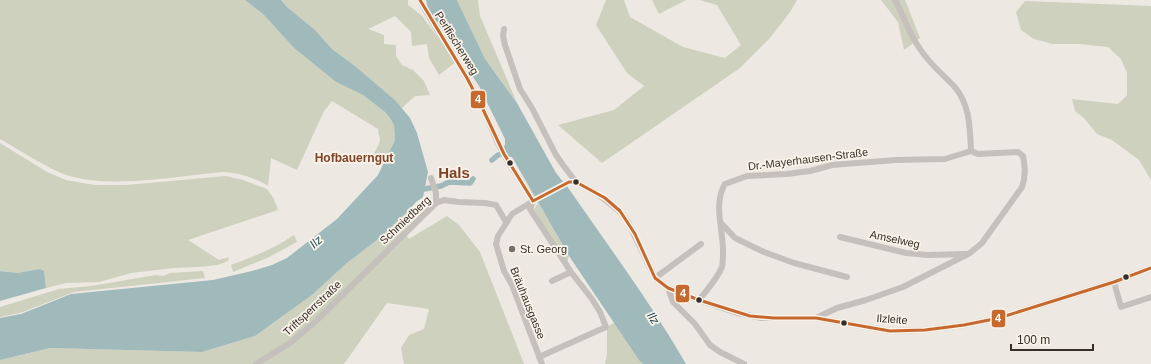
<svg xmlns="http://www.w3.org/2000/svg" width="1151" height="364" font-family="Arial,sans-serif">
  <rect width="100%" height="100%" fill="#ede8e2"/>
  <path fill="#cdd1bd" d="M0,0H245L264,15L294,48L336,82L363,95L385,112L390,118L394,125L395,140L383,165L376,163C369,154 380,148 380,139C379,135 378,132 378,129L332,101L324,111L297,170L271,158L268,186C254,177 238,173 223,172C177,176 100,191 59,172C38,163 20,150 0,139Z
    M281,0H408V5L422,16L456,62L439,75L429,58L427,44L412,46L411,32L395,16L368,29L384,35V44L396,45V56L402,65L413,70L424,81L430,95L415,96L401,109L395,100L355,66L332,49L315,30L287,7Z
    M457,0H478L480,16L517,103L485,59Z
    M606,0H624L630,17L683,47L725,58L741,45L717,5L699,0H797L790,12L770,38L740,68L602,163L558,125L614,110L644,86L627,73L596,25Z
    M652,0H686L659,14Z
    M881,0H905L920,38L904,50L898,22Z
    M1025,1L1151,6V180L1139,160L1112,140L1097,134L1084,118L1075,111L1072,99L1118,104L1127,95V73L1121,59L1108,47L1079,44H1053L1034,39L1021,30L1016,12Z
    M0,143L47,172L66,180L94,185H126L226,176L243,180L267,189L274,199L278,210L188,240L219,260L229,257L228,261L218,265L198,267L174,268L131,273L99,282L66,283L46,288L44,272L40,269L17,273L0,271Z
    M538,203L569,256L566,265L534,209Z
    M408,211L411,223L403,231L409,239L447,216L459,225L480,252L524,364H404L401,348L409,335L424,329L429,309L387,303L344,364H0V360L50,348L202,352L255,336L312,295L347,263L377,240Z
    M294,235L297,242L267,258L233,272L231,265C253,257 275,248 294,235Z
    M203,271L205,278L74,292L20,313L0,317V307L59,289L91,286L156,275L163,276L170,273Z
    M615,322L643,364H605L607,354V327Z"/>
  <path fill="#a0babc" d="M245,0H281L287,7L315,30L332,49L355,66L395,100L410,118L417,133L428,172L423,197L416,202L408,211L377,240L347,263L312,295L255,336L202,352L50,348L0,360V318L21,314L71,294L213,280L252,271L272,265L287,258L337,219L378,175L395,140L394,125L390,118L385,112L363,95L336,82L294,48L264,15Z
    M426,0H457L485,59L517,103L556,173L569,189C609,247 651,303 686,364H643L639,360L569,256L512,157H506L501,148L505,145V139L479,86L428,9Z
    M40,269L44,271L46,288L0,301V271L17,273Z"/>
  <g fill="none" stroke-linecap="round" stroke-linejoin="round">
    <path stroke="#a0babc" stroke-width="5.5" d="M492,160L498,155L507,152
      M418,190L441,186L449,182L470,183L473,179"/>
    <path stroke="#c5c0bb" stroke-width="6" d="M420,0C436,31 457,58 473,89C484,107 490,128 500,147C509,166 523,182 533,201
      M895,0C904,16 909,34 920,49C929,63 941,73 953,85C970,103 970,128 971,151
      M504,29L503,36L505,45L520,89L532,108L556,155L563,165L576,182L596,193L619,211L628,222L655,278L668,288L699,300L737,313L761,318H816L890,331L925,330L964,325L999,318L1114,282L1151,268
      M431,178L436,193V203
      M533,201L530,209L571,272L592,299L600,312L606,327L539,357
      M721,223L735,238L764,252L794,263L847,277
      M840,237L906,253L928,255L965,254
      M655,278L701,244
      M552,281L571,272
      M1114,282L1121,307L1151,297
      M668,288L673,302L695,324L710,345L720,352L744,364
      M699,300C707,290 717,279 722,267C723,262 723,256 723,251C723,228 713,204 725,184L747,176L787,174L810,171L832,165L896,160L945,159L971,151
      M816,318L837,308L866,300L903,287L970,253L982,243L1022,187C1026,176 1025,167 1023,156L1018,152L978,154L971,151
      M256,364L290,343L317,320L436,203L444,200L459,202L485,203L496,205L506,222
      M542,364L512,285L504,271L496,244L498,236L512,214L540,197L569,182H576"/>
    <g stroke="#f9f3ea" stroke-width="6">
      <path id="bus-1" d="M420,0L467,78L480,103L504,154L533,201
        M576,182L605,198L620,211L635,234L655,278L668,288L699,300L750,316L774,318H816L890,331L925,330L964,325L999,318L1114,282L1151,268
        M533,201L569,182H576"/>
    </g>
    <use href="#bus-1" stroke="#c6692e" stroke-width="3"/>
  </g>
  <g fill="#362e29" stroke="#f9f3ea" stroke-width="1.5">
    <circle cx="510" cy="163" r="3.5"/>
    <circle cx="576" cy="182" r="3.5"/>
    <circle cx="1126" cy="277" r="3.5"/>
    <circle cx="699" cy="300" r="3.5"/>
    <circle cx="844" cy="323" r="3.5"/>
  </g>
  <circle fill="#766f6a" stroke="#f9f3ea" stroke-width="1.5" cx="512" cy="249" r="4"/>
  <g text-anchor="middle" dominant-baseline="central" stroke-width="3.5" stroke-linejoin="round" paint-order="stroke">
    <g font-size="11" fill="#362e29" stroke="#f9f3ea">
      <text transform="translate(457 43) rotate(58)">Perlfischerweg</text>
      <text transform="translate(808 159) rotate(-7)">Dr.-Mayerhausen-Straße</text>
      <text transform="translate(405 220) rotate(-43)">Schmiedberg</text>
      <text transform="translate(895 239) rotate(12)">Amselweg</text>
      <text transform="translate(528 303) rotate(68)">Bräuhausgasse</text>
      <text transform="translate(312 308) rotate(-43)">Triftsperrstraße</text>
      <text transform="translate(892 319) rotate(4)">Ilzleite</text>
    </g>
    <g font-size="11" fill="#362e29" stroke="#f9f3ea" text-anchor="start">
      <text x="520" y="249">St. Georg</text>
    </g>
    <g font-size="12" font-weight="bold" fill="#804328" stroke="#f9f3ea">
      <text x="354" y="158">Hofbauerngut</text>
    </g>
    <g font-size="12" font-style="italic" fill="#214e55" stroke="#f9f3ea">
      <text transform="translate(316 242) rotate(-43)">Ilz</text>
      <text transform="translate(653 318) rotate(57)">Ilz</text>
    </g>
    <g font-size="15" font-weight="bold" fill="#804328" stroke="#f9f3ea">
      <text x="454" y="172">Hals</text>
    </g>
  </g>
  <g stroke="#f9f3ea" stroke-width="1.5">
    <rect x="470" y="90" width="16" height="19" rx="4" fill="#c6692e"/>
    <rect x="675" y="284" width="15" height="19" rx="4" fill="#c6692e"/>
    <rect x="991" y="309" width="15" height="19" rx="4" fill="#c6692e"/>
  </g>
  <g font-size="11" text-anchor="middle" font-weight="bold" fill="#fff">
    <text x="478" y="103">4</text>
    <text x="683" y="297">4</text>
    <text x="998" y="322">4</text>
  </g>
  <path d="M1011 344v6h82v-6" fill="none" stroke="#362e29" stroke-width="2"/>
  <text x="1017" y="344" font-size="12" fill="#362e29" stroke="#f9f3ea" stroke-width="3" paint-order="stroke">100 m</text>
</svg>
